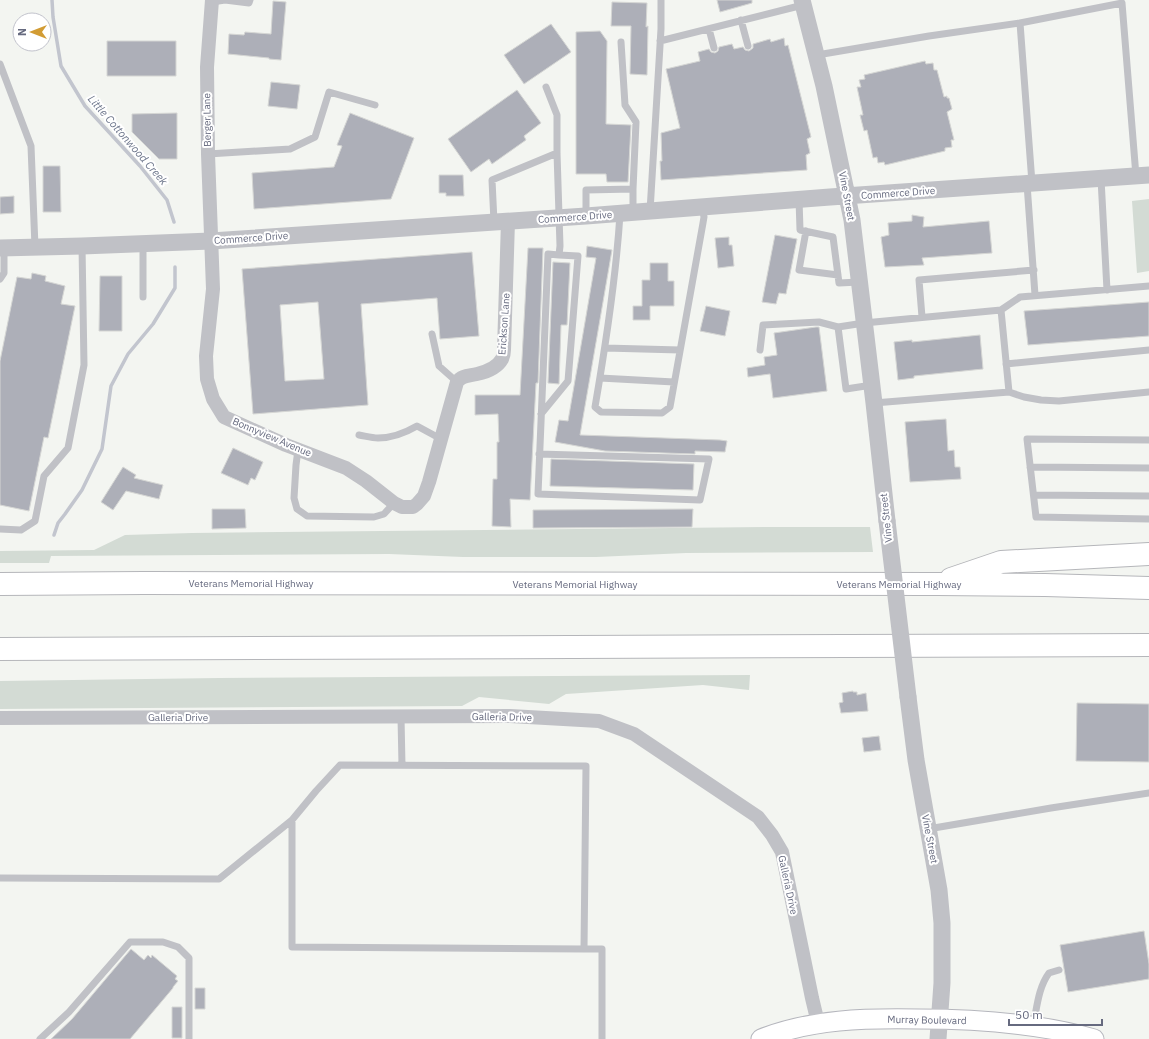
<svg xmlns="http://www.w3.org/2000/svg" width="1149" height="1039" font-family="'IBM Plex Sans',sans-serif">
  <rect width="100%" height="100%" fill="#f3f5f1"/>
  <path fill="#d3dbd4" d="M1149,199V271L1137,273L1132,201Z
    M767,527H870L873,552L686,553L596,557H463L389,554L51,556L49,563H0V551L94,550L125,535L192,533Z
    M750,675L749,690L703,685L566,694L549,704L479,697L462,706L0,709V681L219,678Z"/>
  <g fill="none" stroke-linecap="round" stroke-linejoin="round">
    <path stroke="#c2c5ce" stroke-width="3.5" d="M52,0L53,17L61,66L85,106L140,166L167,200L174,222
      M54,535L58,523L65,514L82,490L102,449L111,386L128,354L153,324L175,288V267"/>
  </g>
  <path fill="#adafb8" stroke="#d5d6d4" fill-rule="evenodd" d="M717,0H752V3L720,12Z
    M273,1L286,2L281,60L269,59V58L228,54L229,34L244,35L245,32L271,34Z
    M612,2L647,3L646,27L648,26L647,75L630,74L631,26H611Z
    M551,24L571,52L524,84L504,55Z
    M600,31L607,41L606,124L631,125L628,182H607L606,174H576V32Z
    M784,38L785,46L788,45L811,137L807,139L810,153L806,155L807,170L661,180L660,161H662L661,133L680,128L666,69L700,61L698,52L709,49L711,52L715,53L718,51L719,47L732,44L734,49L743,47L745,50L749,51L753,48V44L770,39L771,42Z
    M107,41H176V76H107Z
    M925,61L926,64L933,63L934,70H937L944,97L947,96V98H949L952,109L947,112L954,140H951L952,147L945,148V151L885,165L884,162L878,163L877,157L873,158L867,130L864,131L860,115H863L857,87H861L859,80L865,79L864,75Z
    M271,82L300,85L297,109L268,106Z
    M517,90L541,123L524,136L526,140L492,164L489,159L471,172L448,139Z
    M177,113V159H159L132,132V114Z
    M350,113L414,138L391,199L254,209L252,173L334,167L342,146L337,145Z
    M43,166H60L61,212H43Z
    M439,175H463L464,196H446V193H439Z
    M14,196V213L0,214V197Z
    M912,215L924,217L923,227L989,221L992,253L922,258L924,265L885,267L881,237L889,235L888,223L912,221Z
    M775,235L797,239L786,294L779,293L776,304L762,302Z
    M729,237V245H732L734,266L718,268L715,238Z
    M587,246L612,250L580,435L720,440L727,441L725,452L695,451V454L605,451L555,442L559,420L568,421L596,258L586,257Z
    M528,248H543L538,383H536L530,500L510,499L511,527L492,526L493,479H497V442H499L498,414L475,415V395H520Z
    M472,252L479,336L440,339L437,298L361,304L368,405L253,414L242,269ZM318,302L324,379L285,381L280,305Z
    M553,262L570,263L567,325H561L559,384L548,383Z
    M650,263H668V281H674V306H650V320H633V306H642V280H650Z
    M32,273L46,276L45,281L65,286L61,304L75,306L48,438L44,437L29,511L0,505V361L17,277L31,279Z
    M100,276H122V331H99Z
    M1149,302V336L1028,345L1024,311Z
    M706,306L730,311L725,336L700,331Z
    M816,327H819L827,391L773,398L770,374L748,377L747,368L765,365L764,357L777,355L774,333Z
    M980,335L983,369L914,376V378L898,380L894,342L912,340V342Z
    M946,419L948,451L954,450L955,467H960L961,479L910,482L905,422Z
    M233,448L263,462L255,480L251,478L248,485L221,473Z
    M551,459L694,464L693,490L550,486Z
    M123,467L136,475L134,478L163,485L159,499L126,491L113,510L101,502Z
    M212,509H245L246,528L212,529Z
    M693,509L692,527L533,528V510Z
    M853,691V692H857V695L866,693L868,711L841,713L839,703L843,702L842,693Z
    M1077,703L1149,704V762L1076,761Z
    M879,736L881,750L864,752L862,738Z
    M1144,931L1149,964V979L1068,992L1060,945Z
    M131,949L144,960L148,955L151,958L152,955L177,976L175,979L178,981L173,987V988L130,1039H51L72,1019Z
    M195,988H205V1009H195Z
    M172,1007H182V1038H172Z"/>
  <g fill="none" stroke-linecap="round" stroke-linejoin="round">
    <g stroke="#b5b6bd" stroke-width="21">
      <path id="secondary" d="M761,1039C811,1019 866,1018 919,1019C977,1019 1038,1023 1094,1039"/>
    </g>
    <g stroke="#b5b6ba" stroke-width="24">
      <path id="motorway" d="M951,579L1001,562L1149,554
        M0,584L144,583L937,584L1045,585L1149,588
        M0,649L1149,645"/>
    </g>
    <path stroke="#c0c1c6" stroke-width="7" d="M212,2L225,0L249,3L250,0
      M741,20L748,46
      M1020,23L1122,3L1136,176
      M709,29L714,48
      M660,41L803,5
      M621,42L625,105L636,122L633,189
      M817,55L929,36L1020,23L1032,183
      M0,64L31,146L35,247
      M208,154L290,149L315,137L329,92L375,105
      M1101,179L1107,290
      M1027,184L1035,295
      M799,199L800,230L833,237L839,283L859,282
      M650,211L661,29V0
      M620,214C616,279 606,343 595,407L601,412L662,413L670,407L703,223L704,217L702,206
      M586,216V190L633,189V212
      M494,222L492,180L557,153
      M806,231L799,270L838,275
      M0,279L4,273V248
      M143,297V244
      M1001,310L1020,297L1149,286
      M922,317L919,280L1034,270
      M432,334L439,366L457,382
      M605,348L680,350
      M760,350L763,325L819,322L838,327
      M1006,364L1149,350
      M600,378L674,382
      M872,385L846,389L838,327L864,323L1001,310L1009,392
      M874,403L1009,392L1024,397L1041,400L1059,401L1149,392
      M541,414L568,381L578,256L559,255
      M359,435C365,436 372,438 378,438C392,438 405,433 417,426L441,439
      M1149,440L1027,439L1036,517L1149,519
      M298,450L296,465L294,498L297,509L307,516L374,517L384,514L394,503
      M539,454L709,459L700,500L538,494C541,414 545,334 548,254L559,255L560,246L557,153V115L546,87
      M1030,467L1149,468
      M1034,495L1149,496
      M0,529L21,530L35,521L44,476L68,448L84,365L82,246
      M401,717L402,765
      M928,829L1051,808L1149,793
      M0,878L219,879L292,820L316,791L340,765L586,766L584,949L292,947V820
      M584,949H602V1039
      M1033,1026C1037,1008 1038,988 1049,973L1059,970
      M40,1039L69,1012L130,942H163L178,947L189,958V1039"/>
    <path stroke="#c0c1c6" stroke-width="14" d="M212,0L207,67L208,154L213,289L206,356L207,379L213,399L224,417L286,445L346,468L366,481L394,503L402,507H413L417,504L424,496L429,482L457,382C462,375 469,376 477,374C486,372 497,368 502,359C503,357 504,353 504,350L508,221
      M0,718L510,716L599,721L634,734L758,817L772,835L782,852L812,998L818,1023"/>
    <path stroke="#c0c1c6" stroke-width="17" d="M802,0L824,86L852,220L874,403L887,521
      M0,248L82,246L211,241L586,216L830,197L1149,175
      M908,697L916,760L939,890L942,923V983L938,1039"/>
    <use href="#secondary" stroke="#fff" stroke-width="19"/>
    <use href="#motorway" stroke="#fff" stroke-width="22"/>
    <path stroke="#c0c1c6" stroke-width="17" d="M887,521L908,697"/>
  </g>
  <g text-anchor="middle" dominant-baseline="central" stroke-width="4" stroke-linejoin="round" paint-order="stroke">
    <g font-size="10" fill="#666a7f" stroke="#fff">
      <text transform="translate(207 120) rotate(-91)">Berger Lane</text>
      <text transform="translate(898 193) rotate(-4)">Commerce Drive</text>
      <text transform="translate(847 196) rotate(79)">Vine Street</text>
      <text transform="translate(575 217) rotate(-4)">Commerce Drive</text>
      <text transform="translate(251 238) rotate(-4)">Commerce Drive</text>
      <text transform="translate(504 324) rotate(-86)">Erickson Lane</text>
      <text transform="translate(272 437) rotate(23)">Bonnyview Avenue</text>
      <text transform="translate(886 518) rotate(-96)">Vine Street</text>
      <text x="251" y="583">Veterans Memorial Highway</text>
      <text x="575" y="584">Veterans Memorial Highway</text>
      <text x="899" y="584">Veterans Memorial Highway</text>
      <text x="178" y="717">Galleria Drive</text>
      <text transform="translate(502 717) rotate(1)">Galleria Drive</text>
      <text transform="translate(930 839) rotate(79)">Vine Street</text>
      <text transform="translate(788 885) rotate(78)">Galleria Drive</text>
      <text transform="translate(927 1020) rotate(1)">Murray Boulevard</text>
    </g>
    <g font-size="11" font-style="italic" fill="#6c758a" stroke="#fff">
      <text transform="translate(128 140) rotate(49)">Little Cottonwood Creek</text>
    </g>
  </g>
  <g transform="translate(32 32) rotate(270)"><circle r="19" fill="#ffffff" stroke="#c2c3cc"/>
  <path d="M0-3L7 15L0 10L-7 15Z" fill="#d29c34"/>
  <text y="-6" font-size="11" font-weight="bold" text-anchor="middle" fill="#666a7f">N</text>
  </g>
  <path d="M1009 1019v6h93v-6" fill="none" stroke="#666a7f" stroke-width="2"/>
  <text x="1015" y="1019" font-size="12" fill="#666a7f" stroke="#ffffff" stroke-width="3" paint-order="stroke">50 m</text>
</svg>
